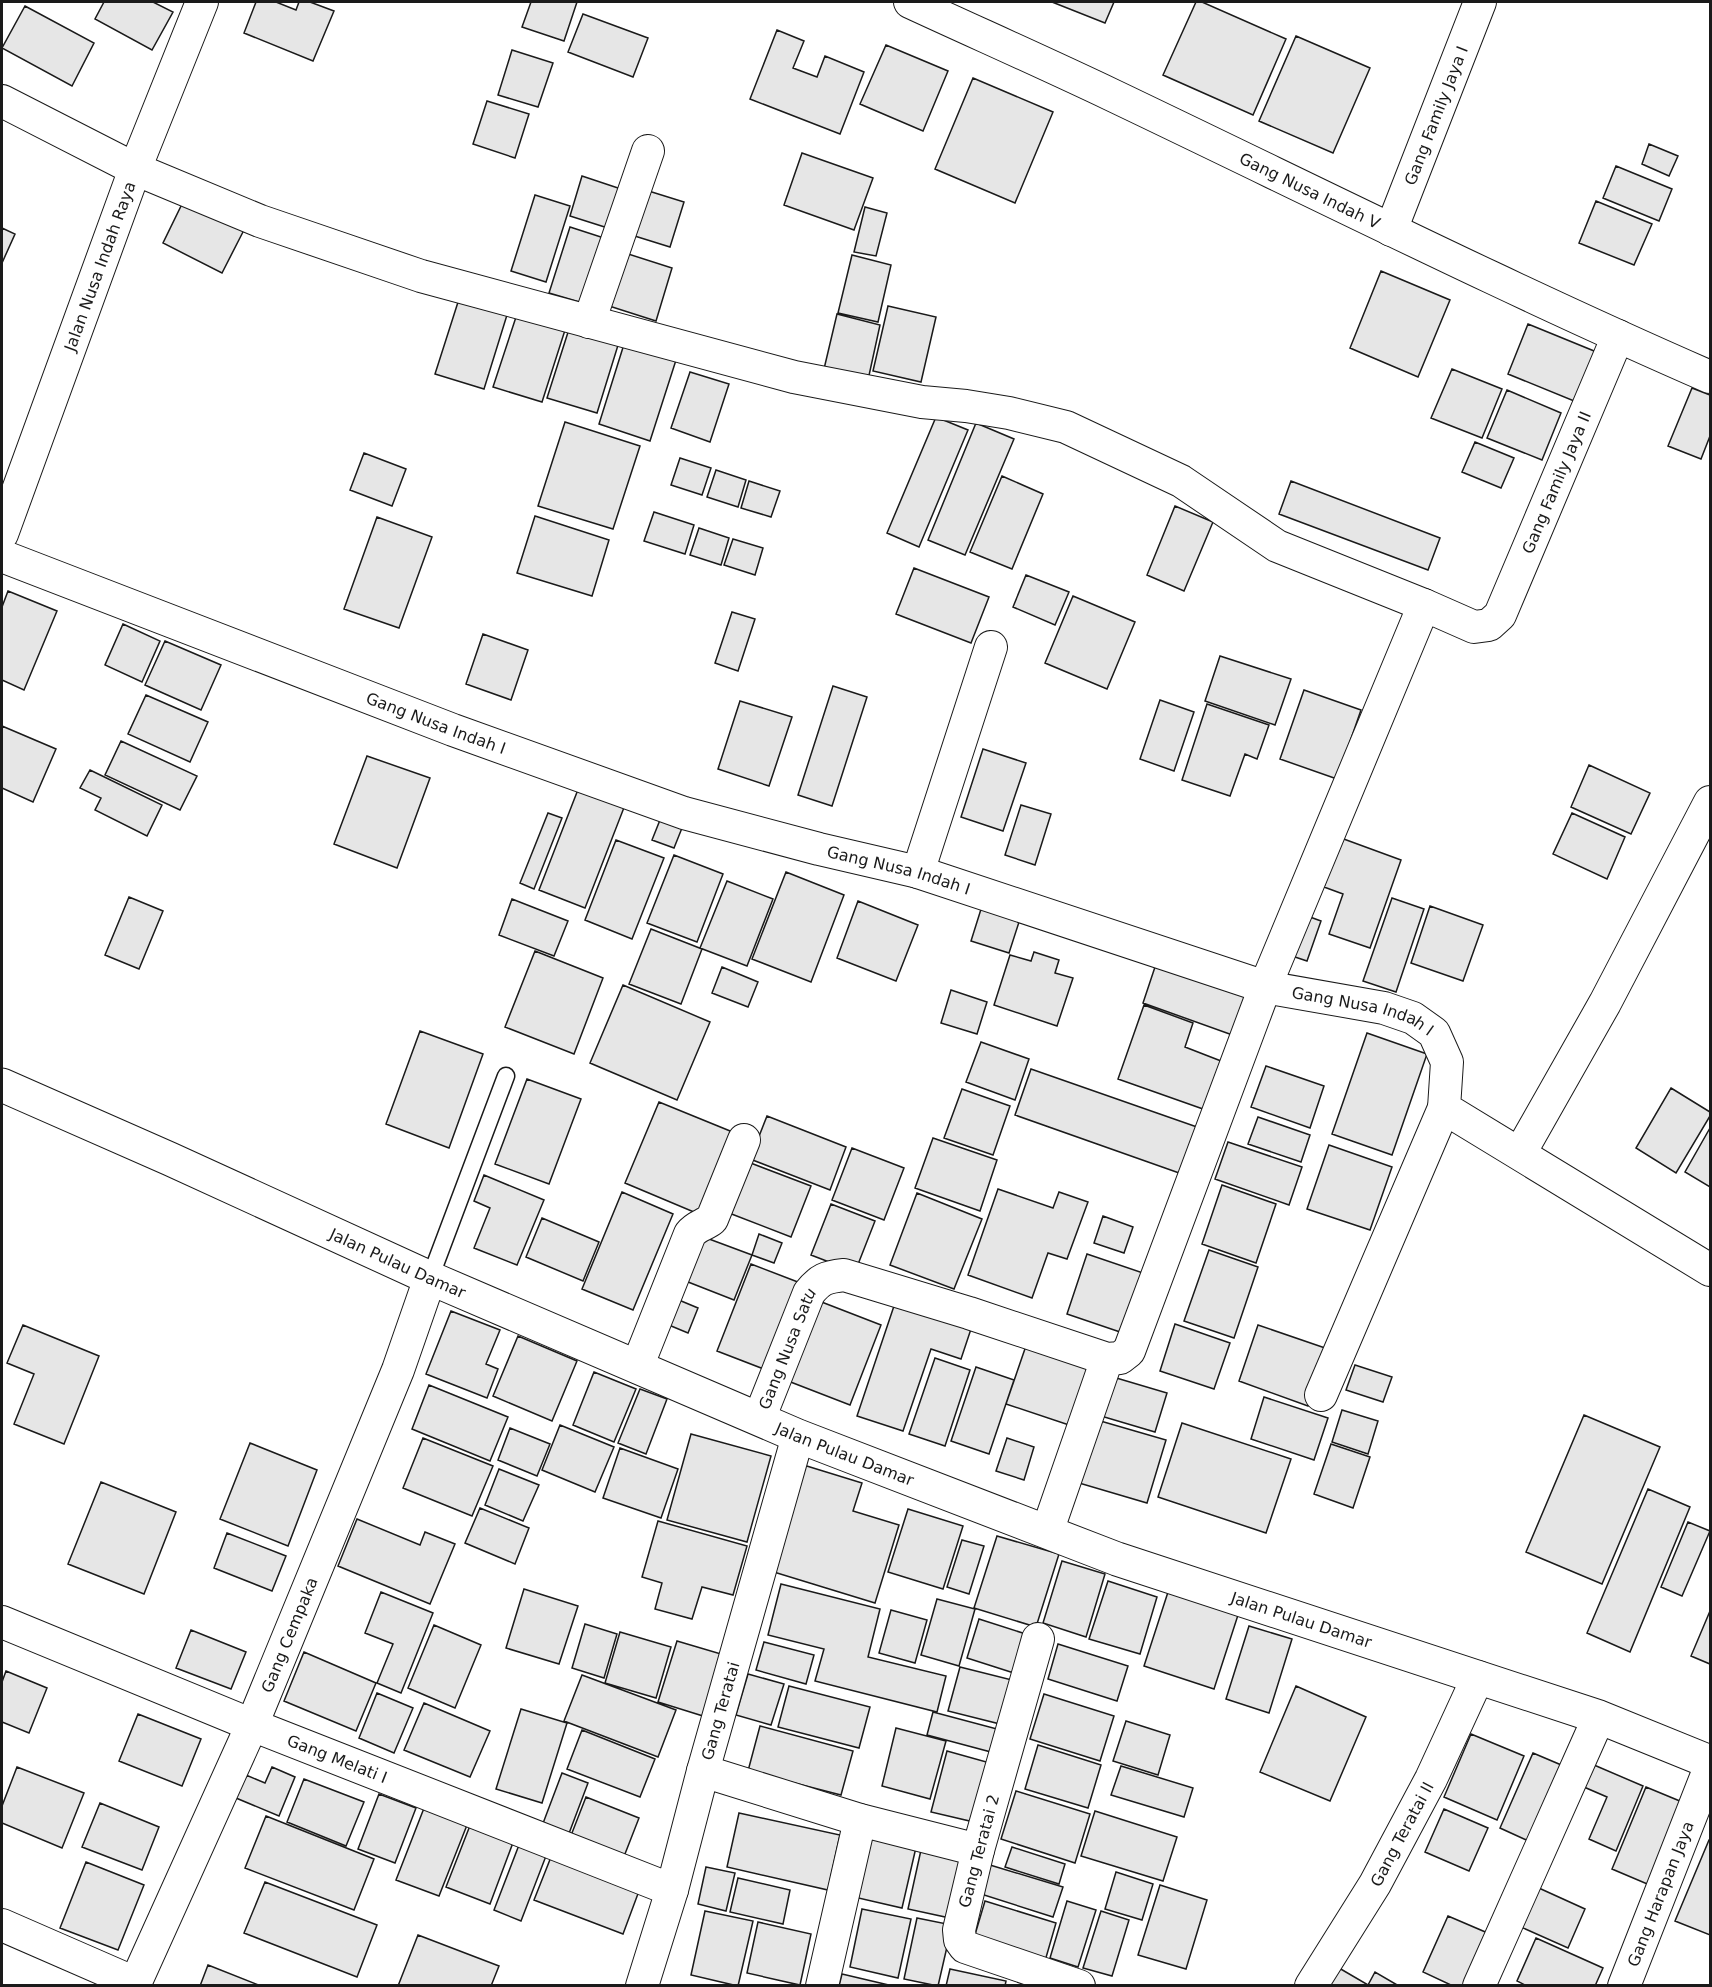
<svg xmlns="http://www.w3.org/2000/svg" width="1712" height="1987" font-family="'DejaVu Sans',sans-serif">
  <rect width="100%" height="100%" fill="#fff"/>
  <path fill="#e6e6e6" stroke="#1a1a1a" stroke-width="1.5" d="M104,2H153L173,12L152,50L95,19Z
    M256,2H276L296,10L299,2H310L334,11L313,61L244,33Z
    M531,2H577L564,41L522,27Z
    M1052,2H1114L1105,23Z
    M1196,2H1202L1286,39L1253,115L1163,75Z
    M25,6L94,43L72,86L2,48Z
    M583,14L648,38L633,77L568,52Z
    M777,30L804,41L793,68L817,77L825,56L864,72L840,134L750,99Z
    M1296,36L1370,68L1333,153L1259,121Z
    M886,45L948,71L923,131L860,104Z
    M512,50L553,63L538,107L498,95Z
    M973,78L1053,112L1015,203L935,169Z
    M487,101L529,114L515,158L473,144Z
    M1649,144L1678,156L1669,176L1642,164Z
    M802,153L873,178L854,230L784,205Z
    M1616,166L1672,189L1659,221L1603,198Z
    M582,176L624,190L611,229L570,216Z
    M639,188L684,202L670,247L625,233Z
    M535,195L570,206L546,282L511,271Z
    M1596,201L1652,224L1634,265L1579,243Z
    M183,202L245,228L222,273L163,243Z
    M865,207L887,213L876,256L854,252Z
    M570,227L604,238L583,303L549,293Z
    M2,228L15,234L2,263Z
    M622,252L672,268L656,321L606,305Z
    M852,255L891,265L878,322L838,313Z
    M1381,271L1450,300L1418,377L1350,348Z
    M459,299L507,315L484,389L435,374Z
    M888,306L936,317L921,382L873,371Z
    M518,311L566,327L542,402L493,387Z
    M837,314L880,325L868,380L824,369Z
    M1528,324L1599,353L1579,403L1508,374Z
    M570,326L619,342L597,413L547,398Z
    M625,341L677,357L650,441L599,424Z
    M1452,369L1502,389L1482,438L1431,418Z
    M690,372L729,384L710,442L671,428Z
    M1692,388L1710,395V436L1701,459L1668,446Z
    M1507,390L1561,413L1542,460L1487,438Z
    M936,417L968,430L919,547L887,533Z
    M565,422L640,446L613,529L538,506Z
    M976,423L1014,439L965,555L928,540Z
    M1475,442L1514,458L1501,488L1462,472Z
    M364,453L406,469L392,506L350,490Z
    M680,458L711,468L702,495L671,485Z
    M716,470L746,480L738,507L707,497Z
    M1002,476L1043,494L1012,569L970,552Z
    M749,481L780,491L771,517L741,508Z
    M1291,481L1440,538L1428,570L1279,514Z
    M1175,506L1213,522L1184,591L1147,575Z
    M654,512L694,525L685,554L644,541Z
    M535,516L609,540L592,596L517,573Z
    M377,517L432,537L399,628L344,609Z
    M699,528L729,538L721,565L690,555Z
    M733,539L763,548L755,575L724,565Z
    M914,568L989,597L971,643L896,614Z
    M1026,575L1069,592L1055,625L1013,607Z
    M8,591L57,611L24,690L2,680V607Z
    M1073,596L1135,622L1107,689L1045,663Z
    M732,612L755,619L738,671L715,663Z
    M123,624L160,641L142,682L105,665Z
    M483,634L528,650L511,700L466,684Z
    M165,641L221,665L201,710L145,685Z
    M1220,656L1291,679L1275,725L1205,701Z
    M833,686L867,697L832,806L798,795Z
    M1304,690L1361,710L1337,779L1280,759Z
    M146,695L208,722L190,762L128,734Z
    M1160,700L1194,712L1174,771L1140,759Z
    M740,701L792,717L769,786L718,769Z
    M1207,704L1269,725L1257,759L1245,754L1230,796L1182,780Z
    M2,726L56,749L33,802L2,788Z
    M121,741L197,776L180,810L105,775Z
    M983,749L1026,763L1003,831L961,817Z
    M367,756L430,778L397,868L334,844Z
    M1589,765L1650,793L1631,834L1571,807Z
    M90,770L162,805L147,836L95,810L101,798L80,788Z
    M579,787L625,805L585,908L539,890Z
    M1021,805L1051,814L1035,865L1005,855Z
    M548,813L562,818L534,889L520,883Z
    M1572,813L1625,837L1607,879L1553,854Z
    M660,820L682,828L674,848L652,840Z
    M1341,838L1401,860L1370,948L1329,934L1343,894L1324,887Z
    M616,840L664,858L632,939L585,920Z
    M674,855L723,874L697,942L647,923Z
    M786,872L844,895L811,982L752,959Z
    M727,881L773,899L747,966L700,948Z
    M129,897L163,911L139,969L105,955Z
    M1392,898L1424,909L1396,992L1363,981Z
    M512,899L568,921L554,956L499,935Z
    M858,901L918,925L896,981L837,958Z
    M982,906L1020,919L1009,953L971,941Z
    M1430,906L1483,925L1463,981L1411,963Z
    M1299,913L1321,921L1307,961L1286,954Z
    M651,929L702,949L681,1004L629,984Z
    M535,951L603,978L574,1054L505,1027Z
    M1034,952L1059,960L1055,973L1073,978L1057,1026L994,1005L1010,955L1031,961Z
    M1158,958L1254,993L1238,1037L1143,1003Z
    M722,967L758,982L748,1007L712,993Z
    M623,985L710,1022L677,1100L590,1063Z
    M951,990L987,1002L977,1034L941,1023Z
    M1144,1005L1193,1023L1185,1047L1221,1061L1203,1109L1118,1079Z
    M420,1031L483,1054L449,1148L386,1124Z
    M1367,1033L1427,1054L1392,1155L1332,1134Z
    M981,1042L1029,1059L1015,1100L966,1082Z
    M1266,1066L1324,1086L1310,1128L1251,1107Z
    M1031,1069L1197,1127L1182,1174L1015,1115Z
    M527,1079L581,1099L549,1184L495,1164Z
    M1671,1088L1710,1112V1116L1676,1173L1636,1148Z
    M962,1089L1010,1106L993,1155L944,1138Z
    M659,1102L735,1133L701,1215L625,1183Z
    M767,1116L846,1147L830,1190L750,1159Z
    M1258,1117L1310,1135L1301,1162L1248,1144Z
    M1710,1128V1187L1685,1172Z
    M933,1138L997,1160L980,1211L915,1188Z
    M1228,1142L1302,1167L1289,1205L1215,1179Z
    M1329,1145L1392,1167L1370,1230L1307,1209Z
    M852,1148L904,1168L884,1220L832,1200Z
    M748,1162L811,1186L791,1237L729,1213Z
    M484,1175L544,1200L517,1265L474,1248L490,1208L474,1201Z
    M1222,1185L1276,1204L1256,1263L1202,1244Z
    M998,1189L1053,1208L1059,1192L1088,1202L1067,1259L1048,1253L1032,1298L968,1275Z
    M622,1192L673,1214L633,1310L582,1289Z
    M917,1193L982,1219L954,1289L890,1265Z
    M831,1204L875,1221L855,1272L811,1255Z
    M1103,1216L1133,1227L1124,1253L1094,1243Z
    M542,1218L599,1242L583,1281L526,1257Z
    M759,1234L782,1243L774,1263L752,1255Z
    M701,1236L752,1255L734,1300L683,1280Z
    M1209,1250L1258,1267L1234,1338L1184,1321Z
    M1087,1254L1143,1273L1123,1333L1067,1314Z
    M751,1264L803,1284L769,1371L717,1351Z
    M674,1298L698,1308L688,1333L664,1323Z
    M819,1301L881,1325L850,1405L788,1381Z
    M895,1303L971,1329L961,1359L931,1349L903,1431L857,1416Z
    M451,1311L500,1330L486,1364L498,1369L487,1398L426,1374Z
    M1175,1324L1230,1343L1214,1389L1160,1371Z
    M23,1325L99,1356L64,1444L14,1424L34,1374L7,1363Z
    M1258,1325L1328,1349L1308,1406L1239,1381Z
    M518,1336L577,1361L552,1421L493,1396Z
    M1028,1340L1102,1365L1081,1429L1006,1404Z
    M935,1358L970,1370L945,1446L909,1434Z
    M1355,1365L1392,1377L1383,1402L1346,1390Z
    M976,1367L1014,1380L989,1454L951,1441Z
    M594,1372L636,1389L614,1442L573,1425Z
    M1113,1377L1167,1393L1155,1432L1101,1416Z
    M429,1385L508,1417L490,1461L412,1429Z
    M640,1389L667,1399L646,1454L618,1443Z
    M1264,1397L1328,1418L1314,1460L1251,1439Z
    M1342,1410L1378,1421L1368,1454L1332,1442Z
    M1584,1415L1660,1447L1602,1584L1526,1552Z
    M1097,1420L1166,1440L1147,1503L1079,1483Z
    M1182,1423L1291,1459L1266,1533L1158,1497Z
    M560,1425L614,1447L595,1492L542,1470Z
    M510,1428L550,1444L537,1476L498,1460Z
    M691,1434L771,1456L747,1542L667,1520Z
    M423,1438L493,1466L472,1516L403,1488Z
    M1007,1438L1034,1447L1024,1480L996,1471Z
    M250,1443L317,1470L288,1546L220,1519Z
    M1331,1444L1370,1457L1353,1508L1314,1494Z
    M620,1448L678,1469L661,1518L603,1498Z
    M797,1463L862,1483L853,1511L899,1525L875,1603L764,1569Z
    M499,1469L539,1485L523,1521L485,1505Z
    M101,1482L176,1512L144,1594L68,1564Z
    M1648,1489L1690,1507L1630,1652L1587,1633Z
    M480,1508L529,1528L515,1564L465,1543Z
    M908,1509L963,1526L943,1589L888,1572Z
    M357,1519L420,1545L425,1532L455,1544L430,1604L338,1566Z
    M658,1521L747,1546L733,1595L702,1587L692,1619L655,1609L662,1583L642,1577Z
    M1688,1522L1710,1531L1682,1596L1661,1587Z
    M227,1533L286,1556L272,1591L214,1568Z
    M997,1536L1059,1554L1036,1627L974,1608Z
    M962,1540L984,1546L969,1594L947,1587Z
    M1062,1561L1105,1574L1086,1637L1043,1623Z
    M1108,1581L1157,1597L1140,1654L1089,1639Z
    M781,1584L880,1609L868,1657L946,1676L937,1712L815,1681L824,1649L768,1635Z
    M524,1589L578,1606L559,1664L506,1648Z
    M1169,1589L1239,1612L1214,1689L1144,1666Z
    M381,1592L433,1613L401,1693L377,1683L393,1644L365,1633Z
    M937,1599L975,1609L959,1666L921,1655Z
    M891,1610L927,1620L915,1663L879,1653Z
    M1710,1611V1664L1691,1656Z
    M979,1619L1029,1635L1017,1674L967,1658Z
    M585,1624L617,1634L604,1678L572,1668Z
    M434,1625L481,1645L455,1708L408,1688Z
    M1249,1626L1292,1639L1269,1713L1226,1699Z
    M191,1630L246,1652L231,1689L176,1668Z
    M620,1632L671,1647L656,1698L605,1683Z
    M677,1641L721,1654L703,1716L658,1702Z
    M764,1642L814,1655L806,1684L756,1670Z
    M1058,1644L1128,1666L1117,1701L1048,1679Z
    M304,1652L376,1683L356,1731L284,1701Z
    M960,1667L1016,1681L1004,1725L948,1711Z
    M6,1671L47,1688L29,1733L2,1722V1682Z
    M748,1674L784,1684L771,1725L736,1715Z
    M582,1675L676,1710L658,1757L564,1721Z
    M789,1686L870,1707L859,1748L778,1727Z
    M1296,1686L1366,1717L1330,1801L1260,1772Z
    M377,1693L413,1708L394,1753L359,1738Z
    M1044,1694L1114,1716L1100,1761L1030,1739Z
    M424,1703L490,1731L470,1777L404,1750Z
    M521,1709L567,1723L542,1803L496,1789Z
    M933,1712L997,1729L991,1752L927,1735Z
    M138,1714L201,1739L182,1786L119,1761Z
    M1126,1721L1170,1735L1158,1775L1113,1761Z
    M760,1726L853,1751L841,1795L748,1771Z
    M896,1728L946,1741L930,1799L882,1786Z
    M582,1730L655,1759L640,1797L567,1769Z
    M1471,1734L1524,1756L1497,1820L1444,1797Z
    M1038,1745L1101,1765L1088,1808L1025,1789Z
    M947,1751L990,1763L974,1822L931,1812Z
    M1533,1753L1566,1767L1533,1843L1500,1828Z
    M1587,1762L1643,1786L1616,1851L1589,1839L1607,1797L1577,1784Z
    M1121,1766L1193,1788L1184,1817L1111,1795Z
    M17,1767L84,1793L62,1848L2,1823V1806Z
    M272,1767L295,1777L279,1816L236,1798L246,1775L265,1783Z
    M562,1773L588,1783L568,1836L542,1826Z
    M304,1779L364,1802L346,1846L287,1822Z
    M1646,1787L1687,1804L1652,1886L1612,1869Z
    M1016,1791L1090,1814L1075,1863L1001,1839Z
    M379,1794L416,1808L395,1863L358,1849Z
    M586,1797L639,1818L623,1859L570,1838Z
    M100,1803L159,1827L142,1870L82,1847Z
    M426,1803L469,1820L439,1896L396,1880Z
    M1444,1809L1488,1828L1469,1871L1425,1852Z
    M1095,1811L1177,1837L1163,1881L1081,1856Z
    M739,1813L840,1835L828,1890L727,1867Z
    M266,1816L374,1859L354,1910L245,1868Z
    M471,1823L514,1840L490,1904L446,1887Z
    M869,1833L917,1843L902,1908L854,1897Z
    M1709,1840H1710V1935L1675,1921Z
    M519,1845L546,1856L521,1921L494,1910Z
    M1012,1847L1065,1864L1059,1884L1005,1867Z
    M921,1850L963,1859L950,1918L908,1909Z
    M551,1857L639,1891L623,1934L534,1900Z
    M86,1862L144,1885L118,1950L60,1928Z
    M990,1865L1063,1887L1053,1917L981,1894Z
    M706,1867L735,1873L726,1911L698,1904Z
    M1116,1872L1153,1884L1142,1920L1105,1909Z
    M738,1878L790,1890L783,1924L730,1912Z
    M265,1882L377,1925L357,1977L244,1933Z
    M1530,1884L1585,1909L1568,1948L1512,1923Z
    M1160,1885L1207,1900L1186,1969L1138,1955Z
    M985,1901L1056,1923L1045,1961L974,1938Z
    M1067,1901L1096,1910L1078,1967L1050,1958Z
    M862,1909L911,1919L898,1978L850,1967Z
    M705,1911L753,1921L738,1986L691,1975Z
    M1101,1911L1129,1920L1112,1976L1083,1968Z
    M1448,1916L1490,1934L1467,1986H1453L1423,1972Z
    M917,1918L952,1925L938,1986L904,1979Z
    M758,1922L811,1934L800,1985L747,1973Z
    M418,1935L499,1966L491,1986H398Z
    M1536,1938L1603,1968L1595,1986H1527L1517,1981Z
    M208,1965L261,1986H200Z
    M1339,1968L1368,1985L1375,1972L1399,1986H1329Z
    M950,1969L1006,1981L1005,1986H946Z
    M842,1974L893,1986H839Z"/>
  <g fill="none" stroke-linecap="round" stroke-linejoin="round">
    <g stroke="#1a1a1a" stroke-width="19">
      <path id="service" d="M430,1278L506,1076"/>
    </g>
    <g stroke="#1a1a1a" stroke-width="34">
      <g id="minor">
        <path id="s1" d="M910,2C977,33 1045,63 1112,95C1311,190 1508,289 1710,377"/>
        <path d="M2,101L135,169L260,221L421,276L794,377L922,402L966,406L1009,413L1066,427L1181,481L1277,546L1424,605"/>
        <path id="s2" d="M1391,230L1480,2"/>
        <path d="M589,322L648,151"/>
        <path id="s3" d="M2,534L135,169L202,2"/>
        <path id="s4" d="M2,556L453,730L684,813L819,849L918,872L1265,987L1384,1008L1413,1018L1434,1033L1447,1062L1444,1108L1710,1270"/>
        <path d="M918,872L991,647"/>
        <path d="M1520,1153L1605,1003L1710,802"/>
        <path d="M637,1367L690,1234C696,1226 705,1225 712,1219L744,1140"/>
        <path d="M1321,1395L1444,1108"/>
        <path id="s5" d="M759,1419L809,1293C820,1279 826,1277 844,1275L969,1313L1107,1359L1120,1358L1129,1351L1265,987L1424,605L1474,627L1489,625L1500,615L1618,336"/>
        <path d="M1047,1532L1107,1359"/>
        <path id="s6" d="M2,1622L252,1725L672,1890"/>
        <path d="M1038,1639L978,1850L959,1930L960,1940L965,1947L1079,1986"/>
        <path d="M703,1771L860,1820L978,1850"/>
        <path d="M2,1925L135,1983"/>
        <path id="s7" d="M134,1986L252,1725L398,1370L430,1278"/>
        <path id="s8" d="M642,1986L672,1890L703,1771L798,1436"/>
        <path d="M822,1986L860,1820"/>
        <path id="s9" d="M1311,1986L1375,1884L1431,1779L1478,1677"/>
        <path d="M1479,1986L1599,1717"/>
        <path id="s10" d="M1624,1986L1710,1767"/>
      </g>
    </g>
    <g stroke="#1a1a1a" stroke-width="35">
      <g id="tertiary">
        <path id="s11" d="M2,1085L170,1159L430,1278L798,1436L1117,1559L1599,1717L1710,1762"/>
      </g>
    </g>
    <use href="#service" stroke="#fff" stroke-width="16"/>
    <use href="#minor" stroke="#fff" stroke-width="32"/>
    <use href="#tertiary" stroke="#fff" stroke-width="33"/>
  </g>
  <g text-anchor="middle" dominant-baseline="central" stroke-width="4.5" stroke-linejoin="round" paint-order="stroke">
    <g font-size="16" fill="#1a1a1a" stroke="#fff">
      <text stroke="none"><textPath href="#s2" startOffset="123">Gang Family Jaya I</textPath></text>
      <text stroke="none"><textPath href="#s1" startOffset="442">Gang Nusa Indah V</textPath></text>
      <text stroke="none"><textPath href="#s3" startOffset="285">Jalan Nusa Indah Raya</textPath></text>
      <text stroke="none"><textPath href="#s5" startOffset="1508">Gang Family Jaya II</textPath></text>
      <text stroke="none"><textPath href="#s4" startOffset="465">Gang Nusa Indah I</textPath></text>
      <text stroke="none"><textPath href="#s4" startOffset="951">Gang Nusa Indah I</textPath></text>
      <text stroke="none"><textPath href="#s4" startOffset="1437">Gang Nusa Indah I</textPath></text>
      <text stroke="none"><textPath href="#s11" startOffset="434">Jalan Pulau Damar</textPath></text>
      <text stroke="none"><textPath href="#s5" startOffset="76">Gang Nusa Satu</textPath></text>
      <text stroke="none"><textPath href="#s11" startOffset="920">Jalan Pulau Damar</textPath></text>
      <text stroke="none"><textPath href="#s11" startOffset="1406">Jalan Pulau Damar</textPath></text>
      <text stroke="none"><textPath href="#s7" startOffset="384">Gang Cempaka</textPath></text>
      <text stroke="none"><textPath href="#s8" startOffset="286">Gang Teratai</textPath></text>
      <text stroke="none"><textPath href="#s6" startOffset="362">Gang Melati I</textPath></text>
      <text stroke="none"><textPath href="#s9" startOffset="177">Gang Teratai II</textPath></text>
      <text transform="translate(979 1851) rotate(-75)">Gang Teratai 2</text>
      <text stroke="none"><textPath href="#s10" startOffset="99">Gang Harapan Jaya</textPath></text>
    </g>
  </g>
  <rect width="1712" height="1987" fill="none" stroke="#1a1a1a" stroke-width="6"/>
</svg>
